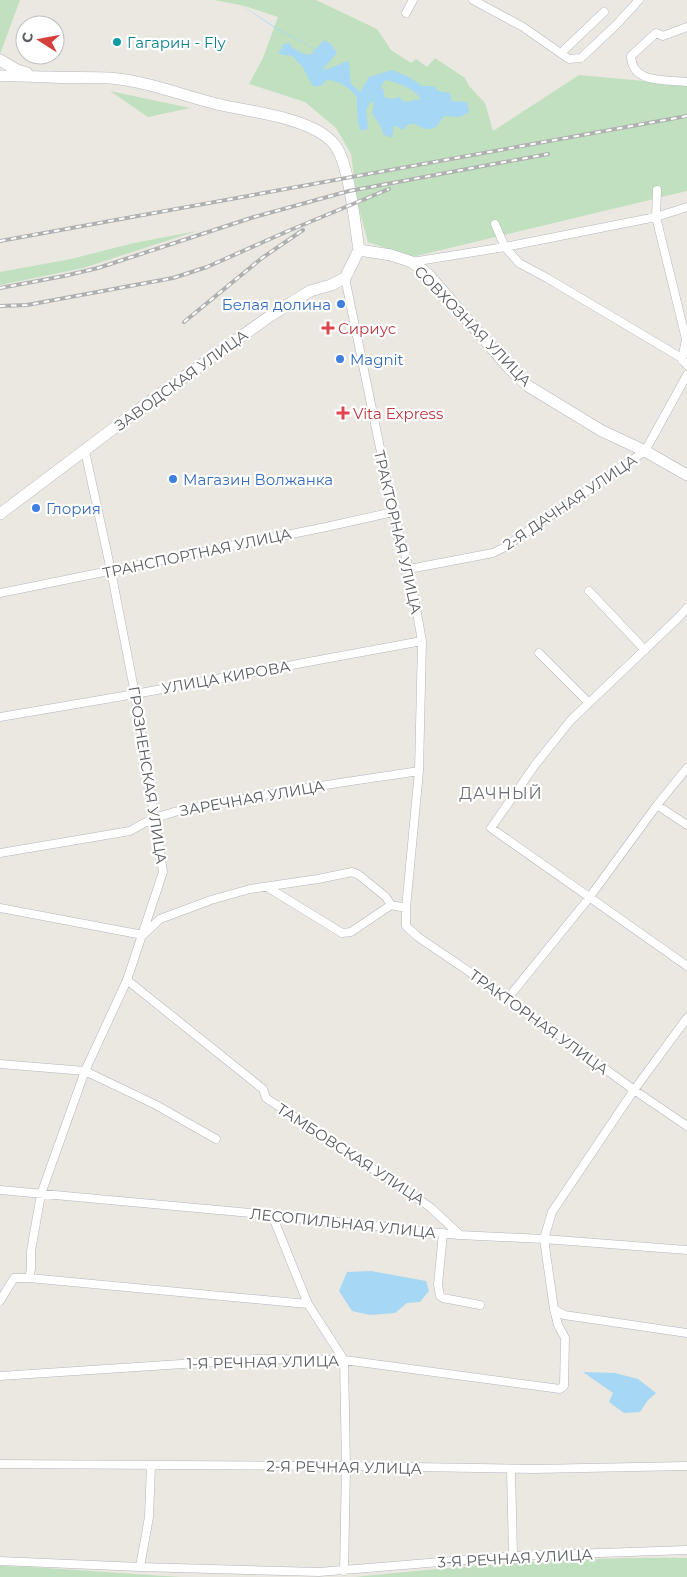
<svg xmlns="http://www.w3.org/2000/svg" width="687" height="1577" font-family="Montserrat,sans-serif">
  <rect width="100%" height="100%" fill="#eae8e0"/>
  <path fill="#c1e0bf" d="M0,0H20L0,54Z
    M214,0H316L377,29L391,50L411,63L416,59L427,67L435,58L465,78L469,86L485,103L493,131L579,75L687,85V191L412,257L368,242L358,205L351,154L336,128L305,102L249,84L263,58L278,17L245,6Z
    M110,91L190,108L148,117Z
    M197,231L83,268L0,285V272L71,259L134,243Z
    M687,1558V1577H354C465,1566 575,1556 687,1558Z
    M0,1566L31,1567L181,1577H0Z"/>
  <path fill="#a6d7f5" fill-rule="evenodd" d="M234,0L278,29L316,49L324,40L331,44L337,53L322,70C331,69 340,63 349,61L351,84L360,92L369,77L392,70L409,77L422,86H434L438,91L450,93L452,101L467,102L469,112L460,117L444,116L436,127C433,128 431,129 428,129C417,128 414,117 403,130L394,125L392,138L383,134L381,127L372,113L374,103L371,101L366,110L368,127L366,130H360C357,121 357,106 357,97C348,87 341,81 327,80L322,85L316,87L312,85L302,66L292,56L278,54L284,44L290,43L291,47L304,54L310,55L315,49L278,30ZM385,80C399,83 412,87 421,99L405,102L399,97L392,99L384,97V91L381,86Z
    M371,1271L426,1281L429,1291L420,1302L407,1303L395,1313L370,1315L352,1311L339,1291L347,1272Z
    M583,1372L615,1373L638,1379L656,1393L648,1400L640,1412L624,1413L609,1402L613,1393Z"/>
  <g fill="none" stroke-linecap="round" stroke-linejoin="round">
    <g stroke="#b3b6ba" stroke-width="9">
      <path id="street" d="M473,0L523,27L569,59L581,58L616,25L639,0
        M406,13L413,0
        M687,27L663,36L656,33L631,56C632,85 667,79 687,82
        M561,53L604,12
        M657,190L656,217L686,339L682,360
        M495,224L505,247L519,263L547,278L680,357L687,365
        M412,262L505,247L656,217L687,207
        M345,278L392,506L409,569L422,641L419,771L406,908V926L418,937L508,998L634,1090L687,1126
        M409,569L493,553L505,547L645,451L687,375
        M589,591L645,650
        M0,593L326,527L393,512
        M687,608L678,618L571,720L535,765L491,828L687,966
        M539,653L589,703
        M0,717L135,694L422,641
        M657,805L687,825
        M0,853L130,831C164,809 204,806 243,799C301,788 360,780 419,771
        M267,887L342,933L351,932L391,905
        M0,908L143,935L160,919L211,900L250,889L318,879L352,872L359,875L386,897L391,905L406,908
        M127,980L263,1089L266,1098L430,1207L459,1234
        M508,998L589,898L657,805L687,768
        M0,1064L85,1071L156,1105L216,1139
        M0,1190L272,1215L459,1235L544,1239L687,1250
        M272,1215L308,1304L344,1360L346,1466L344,1571
        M443,1233L438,1285L440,1296L443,1298L480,1305
        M29,1278L308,1304
        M0,1301L14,1278H29L31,1269V1251L41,1194L85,1071L127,980L163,872L135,694L111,571L85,451
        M554,1309L564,1315L687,1333
        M0,1376L258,1359L344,1360L560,1389L564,1386L565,1338L558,1325L554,1309L544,1239L552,1212L634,1090L687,1018
        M0,1464L346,1466L534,1469L687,1466
        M511,1469L513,1556
        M0,1561L140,1567L319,1572L513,1556L687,1550
        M140,1567L149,1517L151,1465"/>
    </g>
    <g stroke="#b4b7bc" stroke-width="12">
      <path id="secondary" d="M0,60L17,70L27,73
        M0,76C17,75 33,77 49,77C69,78 90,77 110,78C147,81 184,96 221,105C252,112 313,118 334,144C349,161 355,225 359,250
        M359,250L391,255L412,262L428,274L509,368L528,386L602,431L645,451L687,475
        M0,514L138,410L270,316L310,291L331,285L345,278L359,250"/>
    </g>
    <use href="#street" stroke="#fff" stroke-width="8"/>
    <use href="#secondary" stroke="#fff" stroke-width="11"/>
    <g stroke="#afb0b0" stroke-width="4">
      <path id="rail" d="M0,241L687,116
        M0,288L64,276L98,268L254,217L349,191L548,154
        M0,306L27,305L173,278L207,267L288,231L389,189
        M184,322L262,258L303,230"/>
    </g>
    <use href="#rail" stroke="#fff" stroke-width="2" stroke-dasharray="5.5" stroke-linecap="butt"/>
  </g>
  <circle fill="#0f9aa8" stroke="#fff" stroke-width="2" cx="117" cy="42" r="5"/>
  <g fill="#3f7fe0" stroke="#fff" stroke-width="2">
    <circle cx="341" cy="304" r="5"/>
    <circle cx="340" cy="359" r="5"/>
    <circle cx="173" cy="479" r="5"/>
    <circle cx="36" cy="508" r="5"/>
  </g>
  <g fill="#e0444e" stroke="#fff" stroke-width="2">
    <path d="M325.5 320.5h5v5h5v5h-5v5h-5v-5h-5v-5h5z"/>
    <path d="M340.5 405.5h5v5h5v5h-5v5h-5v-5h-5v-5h5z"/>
  </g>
  <g text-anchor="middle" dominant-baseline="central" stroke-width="4.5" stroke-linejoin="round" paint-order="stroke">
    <g font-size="15" fill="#0d838f" stroke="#fff" text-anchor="start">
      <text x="127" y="42">Гагарин - Fly</text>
    </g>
    <g font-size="15" fill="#366cbe" stroke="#fff" text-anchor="start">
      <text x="331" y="304" text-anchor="end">Белая долина</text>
      <text x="350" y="359">Magnit</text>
      <text x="183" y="479">Магазин Волжанка</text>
      <text x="46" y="508">Глория</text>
    </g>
    <g font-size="15" fill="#595c60" stroke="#fff">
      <text transform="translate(473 326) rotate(46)">СОВХОЗНАЯ УЛИЦА</text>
      <text transform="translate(181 380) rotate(-36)">ЗАВОДСКАЯ УЛИЦА</text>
      <text transform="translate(570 502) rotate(-34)">2-Я ДАЧНАЯ УЛИЦА</text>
      <text transform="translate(398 532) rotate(77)">ТРАКТОРНАЯ УЛИЦА</text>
      <text transform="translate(197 553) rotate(-12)">ТРАНСПОРТНАЯ УЛИЦА</text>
      <text transform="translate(226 677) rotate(-10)">УЛИЦА КИРОВА</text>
      <text transform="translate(148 775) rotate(81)">ГРОЗНЕНСКАЯ УЛИЦА</text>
      <text transform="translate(252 798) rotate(-10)">ЗАРЕЧНАЯ УЛИЦА</text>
      <text transform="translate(539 1022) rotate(36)">ТРАКТОРНАЯ УЛИЦА</text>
      <text transform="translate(351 1154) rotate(33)">ТАМБОВСКАЯ УЛИЦА</text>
      <text transform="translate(343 1223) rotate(6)">ЛЕСОПИЛЬНАЯ УЛИЦА</text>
      <text transform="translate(263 1362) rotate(-1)">1-Я РЕЧНАЯ УЛИЦА</text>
      <text transform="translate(344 1467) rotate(1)">2-Я РЕЧНАЯ УЛИЦА</text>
      <text transform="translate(515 1558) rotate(-3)">3-Я РЕЧНАЯ УЛИЦА</text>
    </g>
    <g font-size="15" fill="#be3a42" stroke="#fff" text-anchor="start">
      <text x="338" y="328">Сириус</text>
      <text x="353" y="413">Vita Express</text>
    </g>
    <g font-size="16" letter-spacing="1" fill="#6a6e72" stroke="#fff">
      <text x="501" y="793">ДАЧНЫЙ</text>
    </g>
  </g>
  <g transform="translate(40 40) rotate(281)"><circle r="24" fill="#ffffff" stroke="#bdbebf"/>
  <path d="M0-4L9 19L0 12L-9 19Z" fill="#d53f3c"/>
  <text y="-8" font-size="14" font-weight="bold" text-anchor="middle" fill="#595c60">С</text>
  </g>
</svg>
